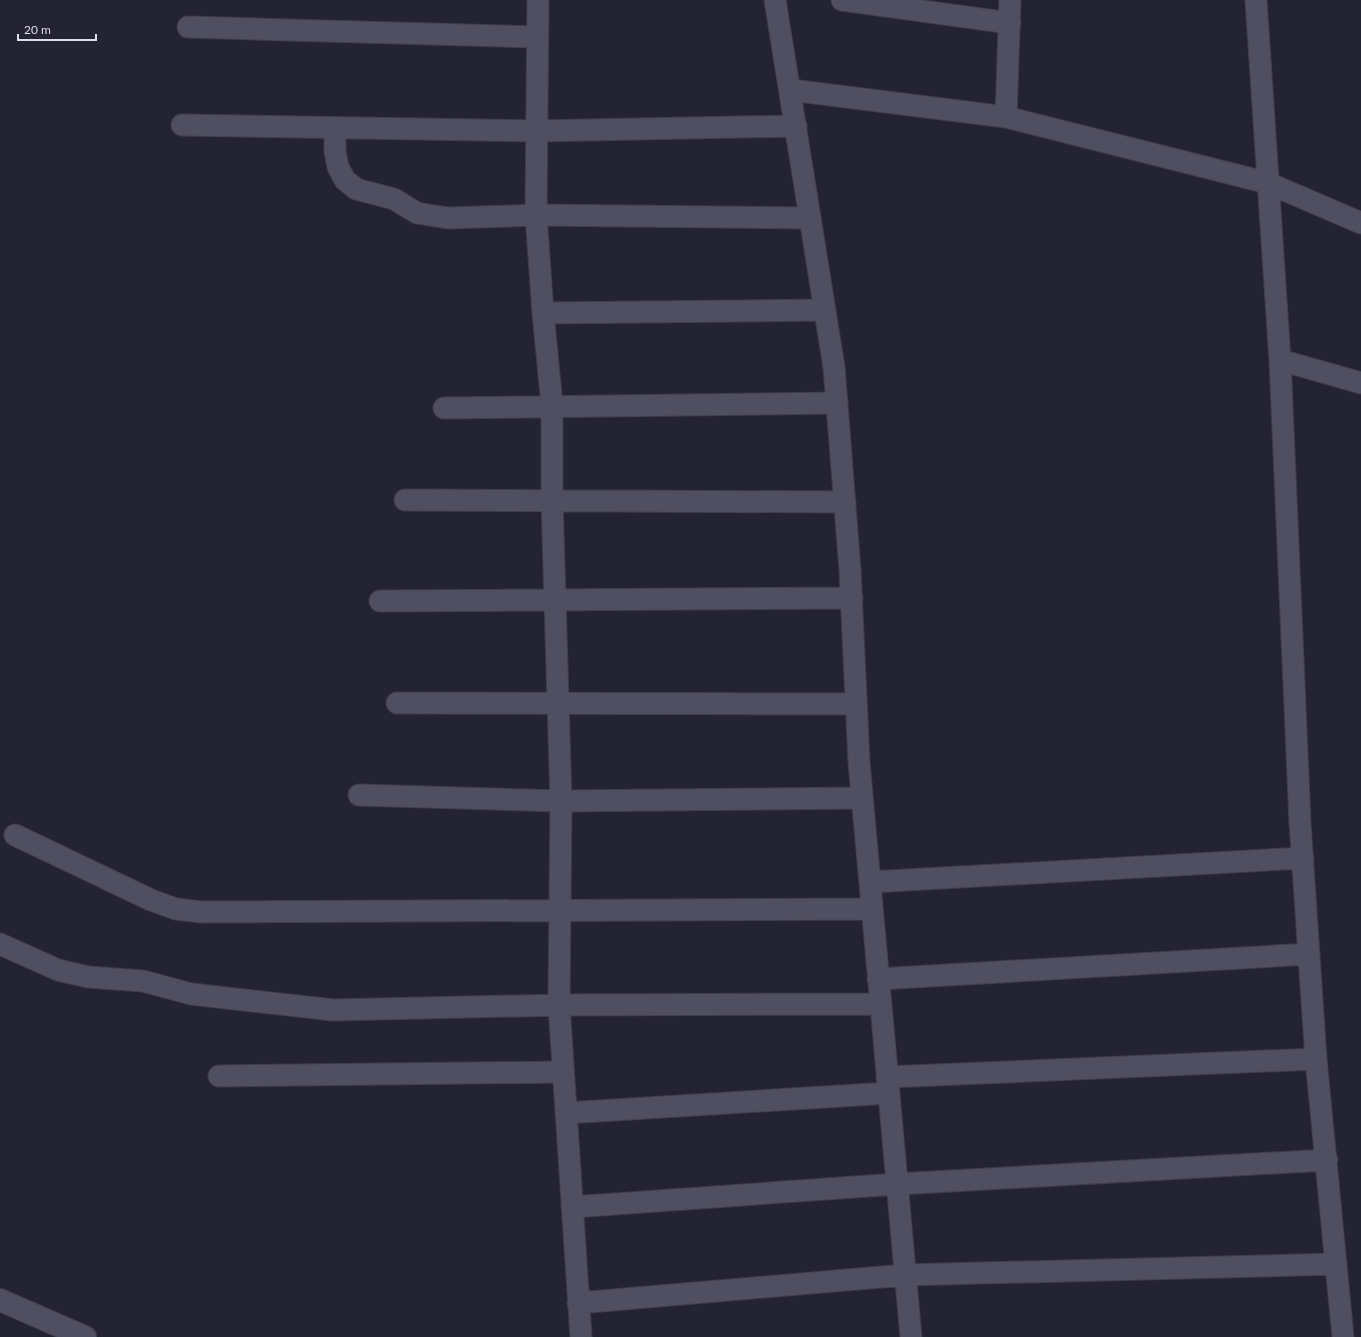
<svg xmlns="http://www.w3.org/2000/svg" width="1361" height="1337" font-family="Lato,sans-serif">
  <rect width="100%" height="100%" fill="#242334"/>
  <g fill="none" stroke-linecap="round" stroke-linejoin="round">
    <g stroke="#3f3e4c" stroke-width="23">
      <path id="minor" d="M538,0L536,215L543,313L552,405V500L561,801L559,1005L581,1337
        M775,0L834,367L850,570L859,762L911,1337
        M842,0L1010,23
        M1256,0L1280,360L1300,823L1316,1059L1343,1337
        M188,27L537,37
        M791,90L1006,117L1268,183L1361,223
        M1006,117L1010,0
        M182,125L537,131L796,126
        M335,128V151L338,167L345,180L356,189L394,199L417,213L448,218L536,215L810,218
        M543,313L824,310
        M1280,360L1361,383
        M444,408L837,403
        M405,500L845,502
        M380,601L852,598
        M397,703L856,704
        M359,795L561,801L862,798
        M15,835L151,900L176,909L201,912L872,909
        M870,882L1303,858
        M0,944L58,970L88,977L143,981L191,994L333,1010L559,1005L881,1004
        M878,979L1309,954
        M219,1076L563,1072
        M887,1077L1316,1059
        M566,1113L889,1093
        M572,1207L897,1184L1327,1160
        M578,1303L905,1275L1336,1264"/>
    </g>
    <g stroke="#3f3e4c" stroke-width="24">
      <path id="tertiary" d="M0,1300L85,1337"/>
    </g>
    <use href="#minor" stroke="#504f62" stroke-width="21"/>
    <use href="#tertiary" stroke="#504f62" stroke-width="22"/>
  </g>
  <path d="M18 34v6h78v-6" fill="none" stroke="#dddde8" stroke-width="2"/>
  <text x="24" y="34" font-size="12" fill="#dddde8" stroke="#242334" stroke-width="3" paint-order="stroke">20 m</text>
</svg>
